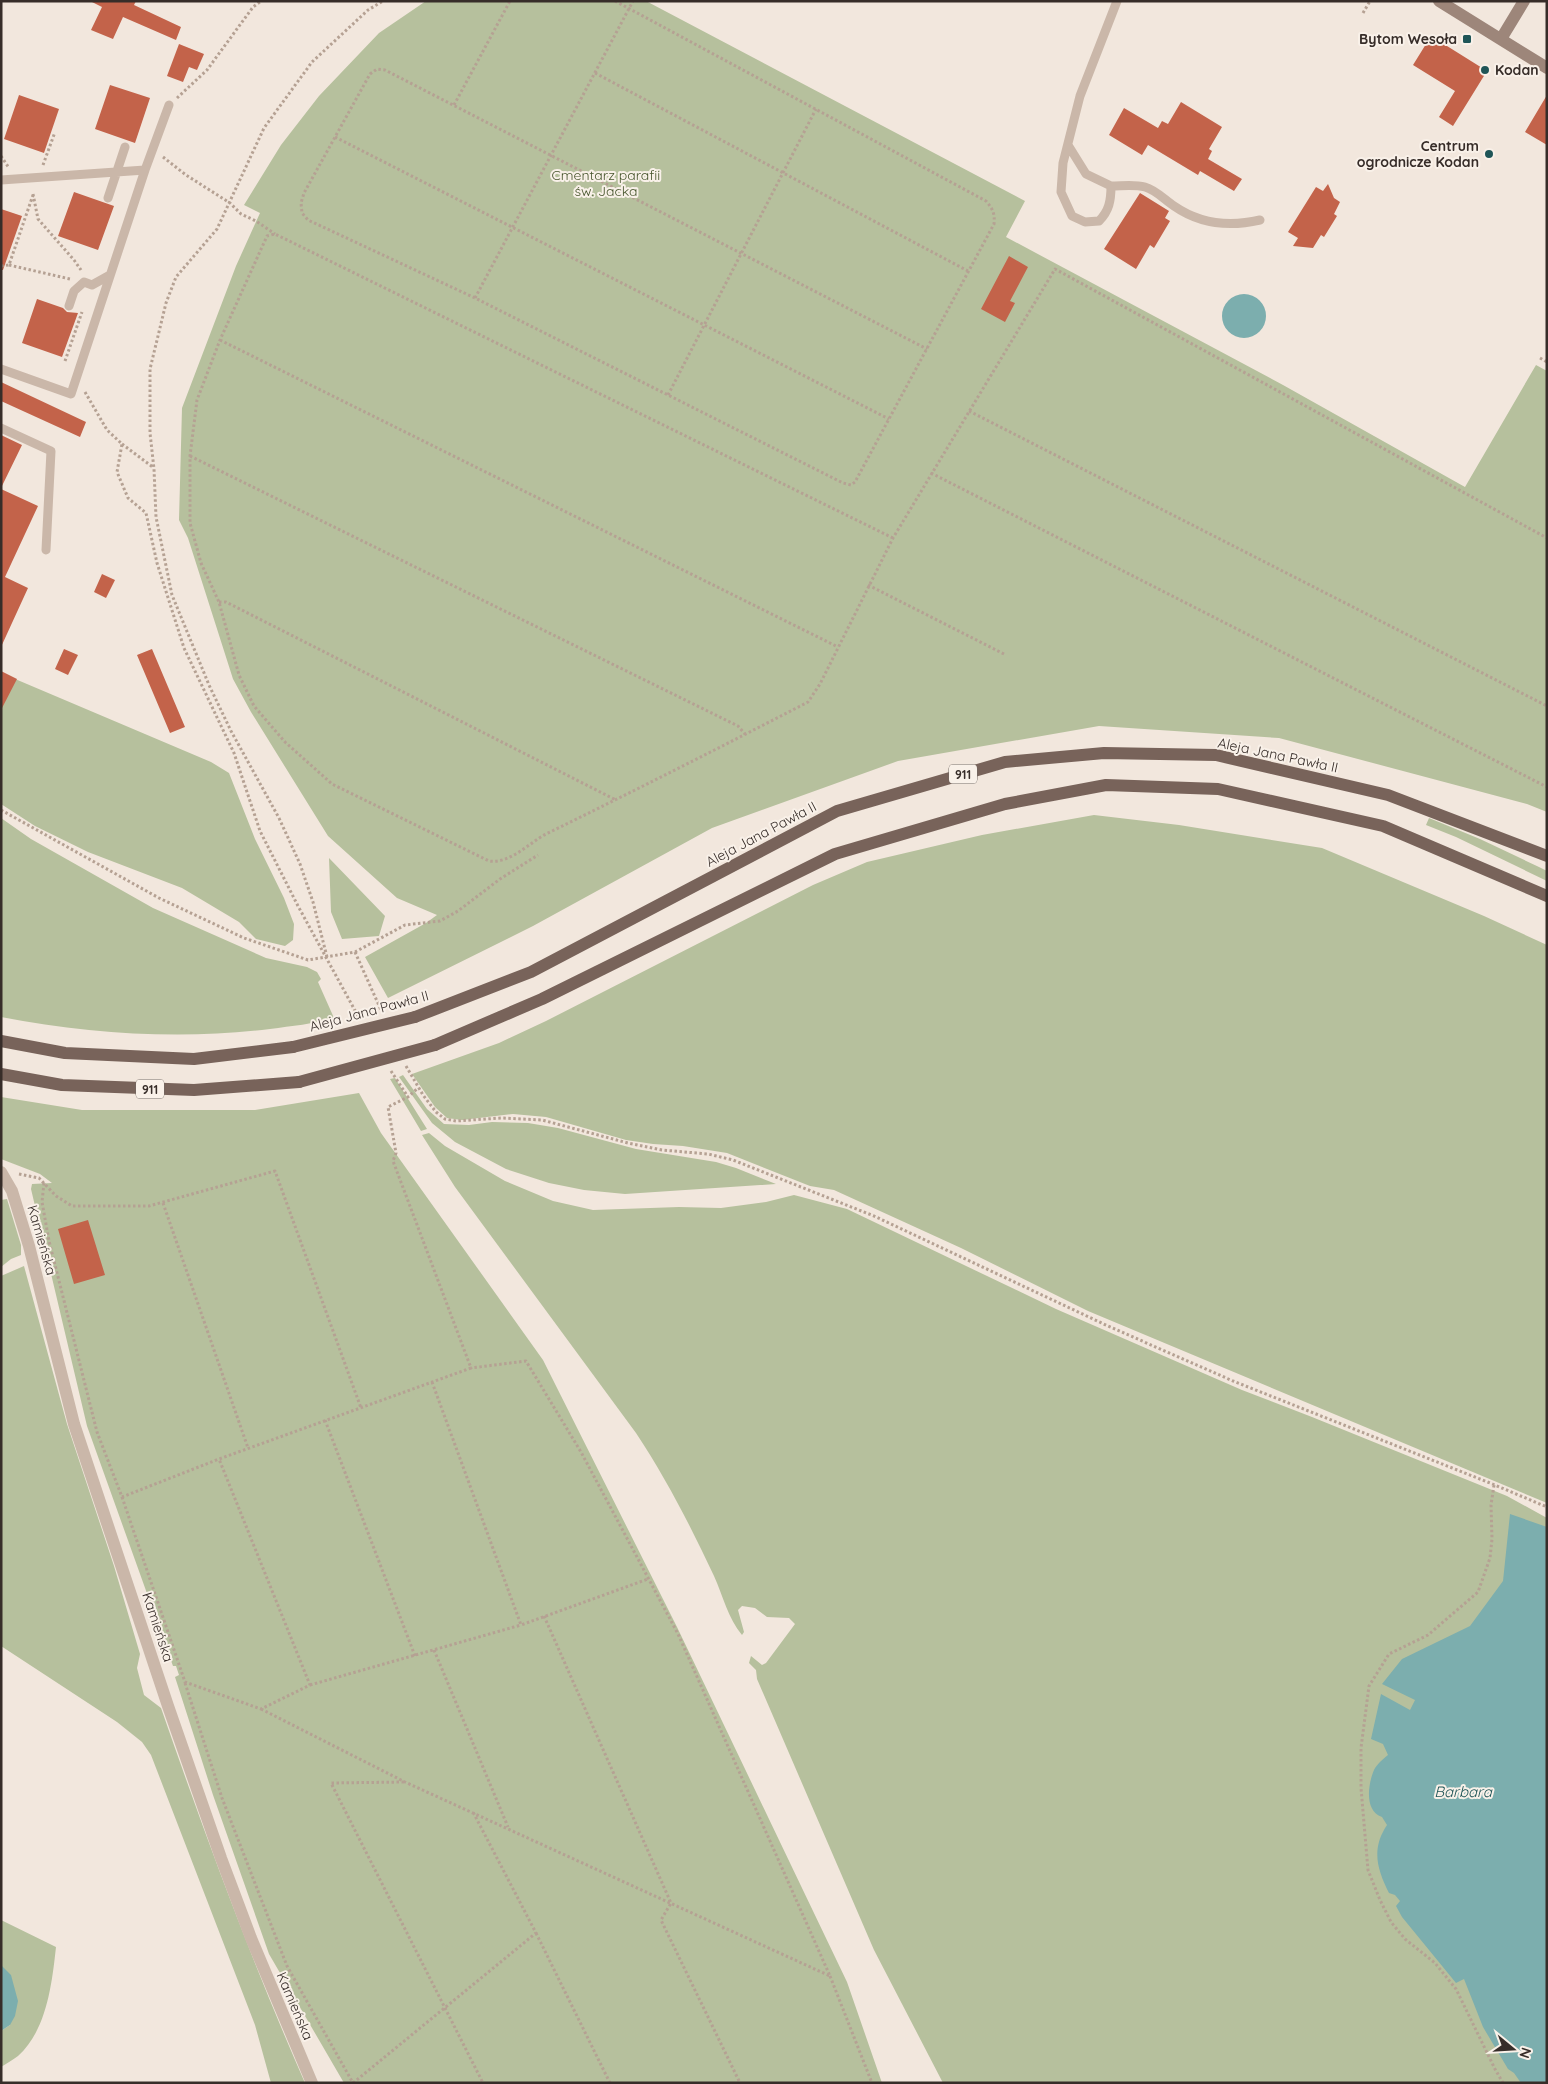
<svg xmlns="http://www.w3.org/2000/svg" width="1548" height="2084" font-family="Quicksand,sans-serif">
  <rect width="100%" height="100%" fill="#f2e7dd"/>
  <path fill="#b6c09d" d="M426,1H646L1025,201L1006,237L1283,385L1465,487L1536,365L1547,371V812L1527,804L1279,738L1099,726L898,761L712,828L533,926L388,998L365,957L426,923L437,915L397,898L328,836L251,712L233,679L188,538L179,520L182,408L236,266L260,213L244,205L281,145L319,96L379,33Z
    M1,673L211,762L229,773L255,839L284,898L294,924L293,940L285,946L256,939L239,922L182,888L88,852L35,826L1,804Z
    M1094,815L1179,825L1322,848L1484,916L1547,945V1503L1088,1311L961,1248L834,1190L810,1186L727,1153L683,1146L653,1144L626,1140L546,1117L513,1114L462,1120L447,1118L435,1107L412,1074L499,1043L546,1021L813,885L867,862L982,835Z
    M1,818L31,839L153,908L266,958L307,967L317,972L321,979L318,982L334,1018C313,1024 292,1026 270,1029C181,1040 90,1034 1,1017Z
    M1429,818L1480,839L1539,867L1547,871V881L1456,837L1426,825Z
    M329,858L385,916L379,936L342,939L331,912Z
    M403,1075L427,1109L444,1124L469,1125L492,1122L528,1123L558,1128L636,1149L716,1162L736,1168L776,1184L625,1194L584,1190L549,1183L506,1169L455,1142L432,1123L399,1077Z
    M395,1078L427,1129L421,1131L390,1079Z
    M359,1093L381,1133L543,1360L677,1627L847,1982L882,2083H344L269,1954L213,1795L175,1677L179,1675L176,1666H173L87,1426L31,1189L32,1184L52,1183L40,1174L1,1159V1097L82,1110H255Z
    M429,1133L445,1146L505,1181L553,1201L593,1210L679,1207L721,1208L766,1202L794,1195L847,1209L1056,1309L1242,1390L1312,1417L1507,1496L1547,1518V2083H943L874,1950L757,1679L756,1670L749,1663L751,1656L762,1665L766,1663L795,1624L789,1618L767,1617L755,1608L742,1606L738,1610L744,1632L742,1635C728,1618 723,1596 714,1576C691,1527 666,1478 636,1433L455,1187L422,1135Z
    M7,1199L21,1245V1255L11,1259L1,1267V1200Z
    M24,1266L67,1424L114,1566L140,1654L137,1668L144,1695L161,1708C205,1835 251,1960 305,2083H271L255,2025L151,1755L142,1742L117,1722L1,1646V1276Z
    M1,1920L56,1947C52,1983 47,2030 18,2056C13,2060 7,2063 1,2067V2031L10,2025L1,1965Z"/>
  <path fill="#7caeae" d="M1222 316a22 22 0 1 1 44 0a22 22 0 1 1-44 0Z
    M1510,1514L1547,1527V2083H1521L1514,2073L1508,2069L1483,2027L1464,1979L1456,1983L1402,1917L1396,1906L1400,1901L1395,1895L1389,1893C1377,1869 1371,1849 1387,1825L1382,1817C1364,1811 1368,1784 1374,1770C1377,1764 1383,1759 1388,1755L1383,1744L1371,1739L1381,1694L1410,1710L1415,1700L1382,1684L1402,1659L1470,1626L1503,1581Z
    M1,1965L11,1975L18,2001L15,2016L10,2025L1,2031Z"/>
  <path fill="#c3634a" d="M90,1H136L134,5L181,27L176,40L123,17L113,39L91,30L102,7Z
    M1431,36L1487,71L1453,126L1439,117L1455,91L1413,65Z
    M179,44L204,54L197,70L189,67L183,82L167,76Z
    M110,85L150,98L135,143L95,129Z
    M19,95L59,109L44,153L4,139Z
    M1547,95V145L1525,132Z
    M1181,102L1222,127L1209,149L1212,151L1208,159L1242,179L1234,191L1200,171L1198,175L1148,145L1142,155L1109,135L1124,108L1158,128L1162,121L1168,124Z
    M1328,184L1334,198L1340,202L1334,214L1337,216L1324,237L1321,235L1313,248L1293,246L1298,238L1288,232L1316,187L1323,191Z
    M74,192L114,206L98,250L58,236Z
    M1140,193L1169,211L1165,218L1170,221L1154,248L1150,245L1136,269L1104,249Z
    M1,209L22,216L3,270H1Z
    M1009,256L1028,267L1010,301L1015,303L1005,322L981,309Z
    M37,299L63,308L67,312L78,313L62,357L22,343Z
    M1,382L86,422L80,437L1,401Z
    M1,435L22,445L1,488Z
    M1,489L38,506L5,577L28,588L1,647Z
    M102,574L115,580L106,598L94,592Z
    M64,649L78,655L68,675L55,669Z
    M152,649L185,727L170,733L137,655Z
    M1,671L17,679L1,710Z
    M88,1220L105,1275L74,1284L58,1229Z"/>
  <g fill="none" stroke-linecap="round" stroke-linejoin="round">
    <path stroke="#b5a193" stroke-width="3" stroke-dasharray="2.5 2.5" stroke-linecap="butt" d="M615,1L986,201C993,209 995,214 994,224L855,482L851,485L843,483L475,298L308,220L302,213L301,203L304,193L370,74L377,69L385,70L927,349
      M1363,13L1370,1
      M595,73L968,271
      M177,98L207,70L253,7L261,1
      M454,105L510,1
      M335,137L889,419
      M1,156L9,168
      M163,157L186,175L230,203L241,214L256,221L275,234
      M43,165L55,132
      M33,194L38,219L74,260L81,270
      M9,265L70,279
      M1,266L9,265L33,195
      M475,298L633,1
      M220,340L838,647
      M1540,358L1547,362
      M65,361L82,312
      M85,392L107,430L122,444L117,472L128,498L146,513L157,563L184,648L234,753L260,831L298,906L358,1016
      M668,395L816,109
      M969,411L1547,706
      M122,444L154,468
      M190,456L738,726L745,734
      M931,473L1547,787
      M893,538L275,234L267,236L220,340L197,400L190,456V523L201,563L219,602L239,675L254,706L285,742L332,784L489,861C510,864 529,843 546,834C634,791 721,747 808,702L820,684L893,538L1055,269L1547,538
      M868,585L1006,655
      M219,602H226L616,800
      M1,810L159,898L244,938L308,960L355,952L405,925L440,921L458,911L500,879L538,855
      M355,952L381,1010
      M327,957L313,902L300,864L279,818L231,731L209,685L172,595L156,517L154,469L150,433V369L166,303L176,277L217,229L264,128L312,62L368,10L383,1
      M406,1066L423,1095L436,1112L445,1119L456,1121L501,1118L542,1120L628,1143L662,1150L708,1154L733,1160L874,1216L1108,1326L1233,1381L1490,1483L1547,1507
      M391,1071L408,1097
      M19,1174L39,1178L56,1196L72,1206H149L275,1171L361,1408
      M44,1183L42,1202L49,1241L97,1432L122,1497L219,1459L471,1368L393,1161L396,1153L388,1107L408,1097L418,1088
      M163,1203L248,1448
      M432,1382L521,1625L648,1579
      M325,1420L415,1656
      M1494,1485L1491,1505L1492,1539L1490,1558L1478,1592L1428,1635L1389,1654L1369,1686L1361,1748V1788L1368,1870L1380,1900L1391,1922L1405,1939L1435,1963L1456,1989L1495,2069L1503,2083
      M122,1497L185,1682L261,1709L310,1685L219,1459
      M544,1616L671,1903L661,1920L740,2083
      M434,1650L508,1827
      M185,1683L222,1798L287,1966L353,2083
      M310,1685L521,1625
      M261,1709L405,1782L830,1976L678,1634L581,1452L526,1361L471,1368
      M404,1782L331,1783L483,2083
      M536,1933L610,2083
      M830,1976L872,2083
      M353,2083L536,1933L473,1812"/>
    <path stroke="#cab7a9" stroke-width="9" d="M1068,145L1086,174L1111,186C1111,201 1109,211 1099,221L1085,222L1072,216L1061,192L1063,163L1080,96L1117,1
      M1,180L145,170L169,105
      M1111,186C1122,186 1134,184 1145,187C1156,190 1165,200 1174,206C1200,224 1230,227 1260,220
      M108,198L125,147
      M69,306L74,291L84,282L92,285L110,275
      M1,369L71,394L145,170
      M1,428L51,451L46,550"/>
    <path stroke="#cab7a9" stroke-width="12" d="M1,1172L12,1191L29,1246L74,1424L168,1706L221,1858L251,1938L312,2083"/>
    <path stroke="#9d867a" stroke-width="12" d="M1439,1L1547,68
      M1501,39L1524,1"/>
    <path stroke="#78635a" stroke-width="12" d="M415,1017L531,972L837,811L1005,762L1104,753L1216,755L1388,795L1547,856
      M1,1041L65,1053L194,1059L293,1047
      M435,1045L542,999L835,854L1005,804L1106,785L1218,789L1383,826L1547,896
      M1,1074L62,1085L194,1090L299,1082"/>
    <path stroke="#b5a193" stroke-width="3" stroke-dasharray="2.5 2.5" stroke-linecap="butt" d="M386,1007L410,999"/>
    <path stroke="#78635a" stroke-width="12" d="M293,1047L415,1017
      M299,1082L435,1045"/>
  </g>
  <g fill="#1f5557" stroke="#f9f1e9" stroke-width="2">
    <rect x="1462" y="34" width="10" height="10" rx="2.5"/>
    <circle cx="1485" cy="70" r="5"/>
    <circle cx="1489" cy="154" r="5"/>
  </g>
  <g text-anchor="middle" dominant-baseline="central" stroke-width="4" stroke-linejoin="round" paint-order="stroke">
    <g fill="#f9f1e9" stroke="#716863" stroke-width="1">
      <rect x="949" y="764.5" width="28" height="19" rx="4"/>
      <rect x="136" y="1079.5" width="28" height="19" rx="4"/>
    </g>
    <g font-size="12" font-weight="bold" fill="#372d29">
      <text x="963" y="774">911</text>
      <text x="150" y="1089">911</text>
    </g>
    <g font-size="14" font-weight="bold" fill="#372d29" stroke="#f9f1e9" text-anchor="end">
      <text x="1457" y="39">Bytom Wesoła</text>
      <text x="1495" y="70" text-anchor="start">Kodan</text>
      <text x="1479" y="146">Centrum<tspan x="1479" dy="16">ogrodnicze Kodan</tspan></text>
    </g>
    <g font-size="14" fill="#47552d" stroke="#f9f1e9">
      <text x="606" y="175">Cmentarz parafii<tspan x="606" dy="16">św. Jacka</tspan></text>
    </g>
    <g font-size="14" fill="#372d29" stroke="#f9f1e9">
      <text transform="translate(1278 755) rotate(12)">Aleja Jana Pawła II</text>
      <text transform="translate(761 834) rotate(-28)">Aleja Jana Pawła II</text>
      <text transform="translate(369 1011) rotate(-15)">Aleja Jana Pawła II</text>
      <text transform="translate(42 1240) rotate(74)">Kamieńska</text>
      <text transform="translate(158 1627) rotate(72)">Kamieńska</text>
      <text transform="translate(295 2006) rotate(67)">Kamieńska</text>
    </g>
    <g font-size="15" font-style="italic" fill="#1f5557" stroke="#f9f1e9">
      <text x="1463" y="1791">Barbara</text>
    </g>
  </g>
  <rect width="1548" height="2084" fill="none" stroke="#372d29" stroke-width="5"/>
  <g transform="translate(1513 2049) rotate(108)" stroke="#f9f1e9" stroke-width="4" paint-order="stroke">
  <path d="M0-4L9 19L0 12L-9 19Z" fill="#372d29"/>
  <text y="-8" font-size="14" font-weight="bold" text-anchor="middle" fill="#372d29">N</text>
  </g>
</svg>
